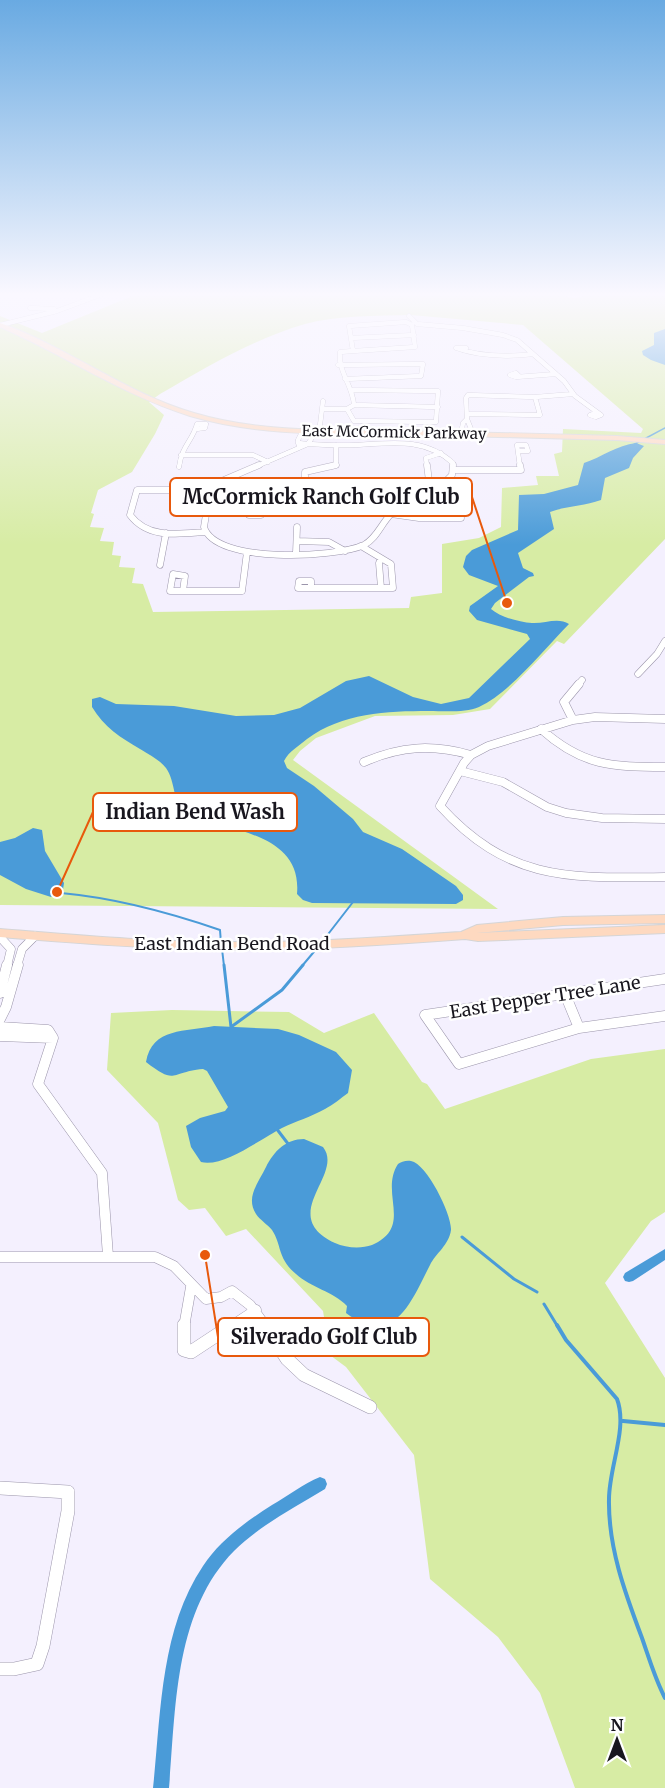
<svg xmlns="http://www.w3.org/2000/svg" width="665" height="1788" font-family="Merriweather,serif">
  <rect width="100%" height="100%" fill="#f4f0fe"/>
  <path fill="#d7eca4" fill-rule="evenodd" d="M135,295H555L575,298L590,295H665V539L564,644L557,641L490,709L453,715L375,716L316,738L300,751L293,760L498,909L0,905V316L42,333ZM411,315L523,325L643,429L641,433L563,429L562,452L554,454L559,476H536L538,485L502,488L501,527L479,538L442,544V593L411,597L409,608L153,612L143,584L132,583L135,568L119,567L121,556L112,555L114,542L100,541L104,528L90,527L94,514L91,513L98,490L132,472L155,434L164,415L149,402L160,394C207,367 253,339 305,324C338,315 377,316 411,315Z
    M172,1010L289,1012L324,1033L374,1013L422,1082L427,1084L445,1109L591,1059L665,1049V1212L651,1221L605,1283L665,1378V1788H575L540,1693L498,1637L430,1579L414,1455L346,1367L303,1335L325,1323L323,1311L246,1229L226,1236L205,1208L189,1210L178,1200L158,1123L107,1070L111,1013Z"/>
  <path fill="#4a9bd8" d="M665,329V365L651,360L643,355L642,351L654,345V333Z
    M636,443L644,446L633,458L629,468L605,478L601,500C584,506 566,506 550,512L554,529L518,553L523,568L533,573L534,576L529,577L495,603L491,609C500,617 519,622 532,623C544,624 558,617 569,624C545,648 510,693 479,707C465,713 443,711 429,711C387,711 342,713 307,739C299,746 289,751 284,761L287,768L314,786L353,819L363,832L402,849L456,886L463,895V900L456,904L312,903L303,900L297,894C301,849 262,836 225,826C212,822 197,822 186,814C172,803 176,782 166,768C160,760 148,754 140,749C121,738 104,727 92,707V699L100,697L116,704L174,706L236,716L274,715L300,708L346,681L369,676L413,697L441,704L469,698L530,639L527,634L477,620L469,611L470,606L498,586L469,575L463,567L466,556L472,550L518,530L519,495L544,494L578,485L584,463C602,457 617,445 636,443Z
    M33,828L42,830L45,851L64,883L62,896L57,892L51,897L26,889L0,875V842L15,838Z
    M214,1026L278,1029L299,1035L336,1052L352,1070L348,1093C341,1098 333,1105 325,1109C311,1117 296,1121 282,1128C262,1138 223,1168 201,1162L191,1147L186,1126L200,1118L225,1111L228,1107L207,1071L203,1069C169,1072 177,1086 146,1062C152,1027 186,1032 214,1026Z
    M304,1139L323,1147C345,1175 276,1215 335,1243C346,1248 361,1249 372,1245C414,1227 379,1193 398,1164C401,1162 406,1160 411,1161C427,1164 452,1215 451,1230C449,1245 436,1253 430,1265C411,1302 394,1349 346,1313L347,1306C333,1291 311,1288 296,1274C277,1258 282,1245 272,1230C267,1224 260,1220 256,1214C245,1197 259,1182 266,1167C274,1151 286,1139 304,1139Z"/>
  <g fill="none" stroke-linecap="round" stroke-linejoin="round">
    <path stroke="#4a9bd8" stroke-width="1.5" d="M633,445L665,428"/>
    <path stroke="#4a9bd8" stroke-width="2" d="M61,893C116,898 168,912 220,930L221,943
      M322,942L353,902
      M222,949L224,966
      M302,966L318,947"/>
    <path stroke="#4a9bd8" stroke-width="3" d="M224,965L231,1027
      M231,1027L282,990L303,965
      M276,1128L289,1145
      M462,1237L514,1279L537,1292
      M544,1304L558,1327"/>
    <path stroke="#4a9bd8" stroke-width="4" d="M557,1325L566,1340L617,1399C628,1428 609,1467 609,1499C608,1547 625,1593 642,1638C649,1658 655,1679 665,1698
      M623,1421L665,1425"/>
    <path fill="#4a9bd8" fill-rule="evenodd" d="M665,1249V1260L633,1281L629,1282L625,1281L623,1277L625,1273Z
      M320,1477L325,1479L327,1484L325,1489C294,1508 260,1525 234,1551C174,1612 176,1708 169,1788H153C161,1714 160,1630 203,1566C220,1540 247,1521 272,1505C288,1496 303,1484 320,1477Z"/>
    <g stroke="#9b95ab" stroke-width="5">
      <path id="minor-far4" d="M30,308L54,309
        M409,316L417,324L463,328L503,335L517,340L564,381L575,396L601,415L596,417L590,415L595,413
        M406,322L412,325L415,347L353,351L349,326Z
        M0,325L57,311L100,295
        M351,338L414,335
        M463,350L466,348H456C481,357 507,357 533,354
        M338,365L423,364L421,376L345,379
        M519,376L516,373L510,375L516,377L556,374
        M354,405L438,407
        M322,409H347L354,405C353,386 338,372 340,352L353,351
        M347,409L354,421L436,422L438,391L351,390
        M467,414L540,415L535,397
        M467,419L473,434
        M461,434L463,423L467,419L466,398L468,395L535,397L573,394
        M298,443L308,444
        M308,444C324,445 340,446 355,445C391,443 425,437 453,463V467
        M308,444L320,425L323,401
        M299,446L298,440L305,426
        M518,451H528L526,445H517L520,467
        M181,455H253L268,462
        M179,467C182,445 192,442 197,424H206L205,428L196,429
        M255,467L308,444
        M331,467L336,465V445
        M427,467L426,458L441,453"/>
    </g>
    <g stroke="#9b95ab" stroke-width="7">
      <path id="minor-far3" d="M259,465L224,480L210,490L204,527C215,564 335,558 364,545C377,538 381,524 391,514C405,498 428,493 446,481L452,475L453,465
        M336,465L305,472V489L314,492H378L406,502
        M454,470H521L520,465
        M419,484L429,481L427,465
        M206,509H249
        M249,509H262L261,515H249Z
        M391,514L419,518H461L458,502
        M205,532C178,534 148,539 130,515L137,490H210
        M297,541L329,542L345,551
        M296,553L297,527
        M381,558L379,563L381,588
        M160,565L166,533
        M173,574L185,576L183,591H170Z
        M299,581H311V588H298Z
        M311,588H393L391,564L361,546
        M183,591H242L247,552
        M638,674L657,654L665,641
        M577,686L582,680"/>
    </g>
    <g stroke="#9b95ab" stroke-width="9">
      <path id="minor-far2" d="M573,720L564,702L579,684
        M541,729C582,766 612,767 665,767
        M364,762C401,746 432,744 471,755
        M460,771L503,782L547,807L566,813L602,818L665,819
        M440,806L464,763L471,755L488,746L573,720L595,717L665,719
        M440,806C509,882 570,878 665,877
        M0,937L11,949L7,966
        M17,966L22,949L35,936"/>
    </g>
    <g stroke="#9b95ab" stroke-width="11">
      <path id="minor-far1" d="M665,979L425,1015L459,1064L579,1028L665,1016
        M0,993L7,965
        M565,994L579,1028
        M0,1019L6,1007L18,965
        M0,1027L48,1030L53,1038L0,1036
        M53,1038L38,1084L102,1173L108,1256
        M0,1257H155L174,1266L206,1299L221,1297L232,1291L250,1305L266,1327
        M184,1327L191,1287
        M230,1327L256,1310"/>
    </g>
    <g stroke="#9b95ab" stroke-width="14">
      <path id="minor" d="M184,1325V1350L191,1352L232,1325
        M265,1325L287,1359L304,1375L370,1407
        M0,1488L68,1492V1511L43,1646L37,1664L14,1669H0"/>
    </g>
    <g stroke="#d5d5d6" stroke-width="2">
      <path id="major" d="M0,323C68,347 125,393 194,413C261,433 334,430 403,431C474,432 546,434 617,436L665,440V444L617,440C546,438 474,436 403,435C332,434 258,436 190,416C123,395 64,355 0,327Z
        M665,915V923L563,925L477,933L665,925V933L478,941L465,939C386,945 307,950 228,950C152,949 76,943 0,937V929C76,935 152,942 228,942C306,943 383,937 461,932L477,925L563,917Z"/>
    </g>
    <use href="#minor-far4" stroke="#fff" stroke-width="4.5"/>
    <use href="#minor-far3" stroke="#fff" stroke-width="6"/>
    <use href="#minor-far2" stroke="#fff" stroke-width="8"/>
    <use href="#minor-far1" stroke="#fff" stroke-width="10"/>
    <use href="#minor" stroke="#fff" stroke-width="13"/>
    <use href="#major" fill="#fed9c0" fill-rule="evenodd"/>
  </g>
  <linearGradient id="sky" x2="0" y2="1"><stop stop-color="#69aae2"/><stop offset="0.54" stop-color="#faf8ff"/><stop offset="1" stop-color="#faf8ff" stop-opacity="0"/></linearGradient>
  <rect width="665" height="545" fill="url(#sky)"/>
  <g text-anchor="middle" dominant-baseline="central" stroke-width="5" stroke-linejoin="round" paint-order="stroke">
    <g font-size="15" fill="#18161e" stroke="#fff">
      <text transform="translate(394 432) rotate(1)">East McCormick Parkway</text>
    </g>
    <g font-size="18" fill="#18161e" stroke="#fff">
      <text x="232" y="943">East Indian Bend Road</text>
      <text transform="translate(545 997) rotate(-9)">East Pepper Tree Lane</text>
    </g>
  </g>
  <path fill="none" stroke="#e8590c" stroke-width="2" d="M507 603L472 497M57 892L93 812M205 1255L218 1337"/>
  <g fill="#e8590c" stroke="#fff" stroke-width="2">
    <circle cx="507" cy="603" r="6"/>
    <circle cx="57" cy="892" r="6"/>
    <circle cx="205" cy="1255" r="6"/>
  </g>
  <g fill="#fff" stroke="#e8590c" stroke-width="2">
    <rect x="170" y="478" width="302" height="38" rx="6"/>
    <rect x="93" y="793" width="204" height="38" rx="6"/>
    <rect x="218" y="1318" width="211" height="38" rx="6"/>
  </g>
  <g font-size="20" text-anchor="middle" font-weight="bold" fill="#18161e">
    <text x="321" y="504">McCormick Ranch Golf Club</text>
    <text x="195" y="819">Indian Bend Wash</text>
    <text x="324" y="1344">Silverado Golf Club</text>
  </g>
  <g transform="translate(617 1740)" stroke="#ffffff" stroke-width="4.5" paint-order="stroke">
  <path d="M0-4.5L10 22L0 15L-10 22Z" fill="#18161e"/>
  <text y="-9" font-size="16" font-weight="bold" text-anchor="middle" fill="#18161e">N</text>
  </g>
</svg>
